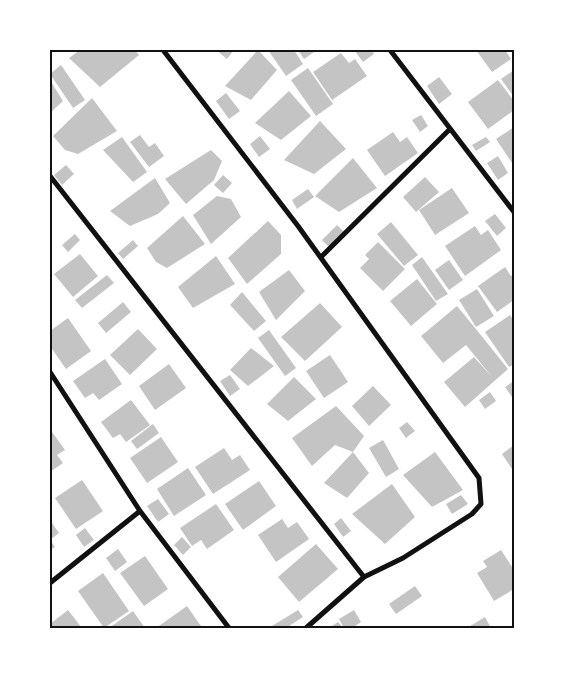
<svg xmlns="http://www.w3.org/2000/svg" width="564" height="678" font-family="'Libre Baskerville',serif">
  <rect width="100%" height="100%" fill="#fff"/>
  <path fill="#c4c4c4" d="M80,50H135L139,55L100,87L69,58Z
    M216,50H234L227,59Z
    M258,50L277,70L251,100L225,86Z
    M268,50H294L303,64L286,76Z
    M298,50H317L304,59Z
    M354,50H371L374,54L363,62Z
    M476,50H505L511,59L492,72Z
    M341,53L349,63L355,59L367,76L332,100L313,72Z
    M61,65L85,100L73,108L50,74Z
    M308,68L333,104L316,116L291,80Z
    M514,70V97L501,79Z
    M439,77L452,94L439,104L427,86Z
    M50,80L63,101L50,113Z
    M498,80L514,101V110L488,129L468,102Z
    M289,91L311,116L281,140L255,123Z
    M226,93L240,111L229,119L216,101Z
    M92,98L117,131L78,154L65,150L53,136Z
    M421,115L428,126L420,132L412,120Z
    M320,121L346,149L314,174L284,160Z
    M514,127V166L496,139Z
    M393,132L400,142L407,137L418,153L385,176L367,150Z
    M140,135L149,147L155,143L164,156L149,167L130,142Z
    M260,136L270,149L259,157L250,144Z
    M122,137L147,172L133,182L103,150Z
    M486,137L490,142L476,151L472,145Z
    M211,150L222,161L214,180L186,204L165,179Z
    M498,156L508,173L498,180L487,163Z
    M353,158L377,188L339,212L315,196Z
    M66,165L74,174L62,185L54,175Z
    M223,175L232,183L223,193L214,185Z
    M425,177L439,192L416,212L403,197Z
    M155,178L170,203L158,214L130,226L110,211Z
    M452,188L469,213L435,235L419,210Z
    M308,189L314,197L297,209L292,200Z
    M217,196L231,199L241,217L211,244L193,215Z
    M495,214L506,228L497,236L485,221Z
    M183,216L205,244L167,268L156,262L147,248Z
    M268,221L281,235V254L247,284L228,258Z
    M391,222L418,255L404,266L377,234Z
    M337,225L345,233L330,248L322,240Z
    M475,226L481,235L488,230L501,250L465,276L445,246Z
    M75,234L80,240L68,252L62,245Z
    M133,240L138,246L123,259L118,253Z
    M378,242L405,269L383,291L360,268L369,259L365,255Z
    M80,254L98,276L73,297L54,274Z
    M216,256L235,284L193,308L178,287Z
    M422,257L448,294L436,301L412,265Z
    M449,260L463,280L449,290L435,270Z
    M505,267L511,276L514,274V300L497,312L478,286Z
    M289,270L305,291L276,320L259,292Z
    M107,275L114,283L82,308L75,300Z
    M417,279L437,304L411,326L390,301Z
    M477,289L494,316L476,327L459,300Z
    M242,292L266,321L254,331L230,305Z
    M123,302L131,312L106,333L98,323Z
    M320,303L342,327L305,361L281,337Z
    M457,306L480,334L474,338L480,334L508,369L465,407L444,382L474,357L493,378L466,345L443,363L421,336Z
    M510,315L514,321V364L509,367L485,332Z
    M68,318L91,351L66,369L50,346V331Z
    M138,329L157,349L130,375L110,355Z
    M269,330L296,368L285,376L258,338Z
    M251,348L274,366L248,386L230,370Z
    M330,355L348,382L324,398L306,371Z
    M105,359L122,384L99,400L93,393L85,398L73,381Z
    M169,364L186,388L155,410L139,386Z
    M230,375L240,389L230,396L220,381Z
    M294,377L316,399L288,421L267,404Z
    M514,381V400L505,387Z
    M373,386L391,405L369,426L352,406Z
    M490,392L496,401L485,409L479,400Z
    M131,400L150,425L126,442L120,434L113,438L101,422Z
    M336,406L364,436L353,452L335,445L312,466L292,438Z
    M407,422L415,431L406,438L399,428Z
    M153,424L159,433L137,449L131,441Z
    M50,429L65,450L57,455L63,463L50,472Z
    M161,437L178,462L147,483L130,458Z
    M383,440L399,469L386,477L369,448Z
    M514,445V472L502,454Z
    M224,448L232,460L240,455L250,470L213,494L195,467Z
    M353,452L369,473L347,498L324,483Z
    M435,452L463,490L432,507L403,475Z
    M188,468L206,495L174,516L157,489Z
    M82,480L103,511L76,529L55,498Z
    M259,481L276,506L243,530L225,504Z
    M392,484L415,517L385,544L352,514Z
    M461,495L468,504L452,514L446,504Z
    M158,499L169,514L158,522L147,506Z
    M216,504L234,530L207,549L201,540L192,546L180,528Z
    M341,518L351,531L343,537L334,524Z
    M282,519L288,528L297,522L309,539L276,562L258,535Z
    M50,520L59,533L50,540Z
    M85,528L94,540L84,547L76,535Z
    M182,537L191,547L183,555L174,545Z
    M50,540L55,547L50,550Z
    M316,544L338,569L299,602L278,577Z
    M118,549L127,562L115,571L106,558Z
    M501,550L514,570V589L494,601L477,573L487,567L483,561Z
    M145,556L168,589L144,606L120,573Z
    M103,573L129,611L104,628L78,591Z
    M415,586L422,596L396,614L389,604Z
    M187,606L201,626L197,628H156Z
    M68,610L82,628H50V624Z
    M298,610L303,617L286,628H274L272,626Z
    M354,610L361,622L352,628H344L339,619Z
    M133,611L145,628H109Z
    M485,617L491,628H467Z
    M338,622L343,628H333L332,626Z"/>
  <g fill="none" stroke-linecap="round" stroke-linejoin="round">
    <path stroke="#111" stroke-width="5" d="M390,50L514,212
      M50,176L364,577L403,558L472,514L481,504L479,478L298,226L163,50
      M321,257L450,129
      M50,372L140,511L229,628
      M50,583L140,511
      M306,628L364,577"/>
  </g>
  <rect width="564" height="678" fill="none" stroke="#ffffff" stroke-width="102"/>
  <rect x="51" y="51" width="462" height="576" fill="none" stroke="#111" stroke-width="2"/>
</svg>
